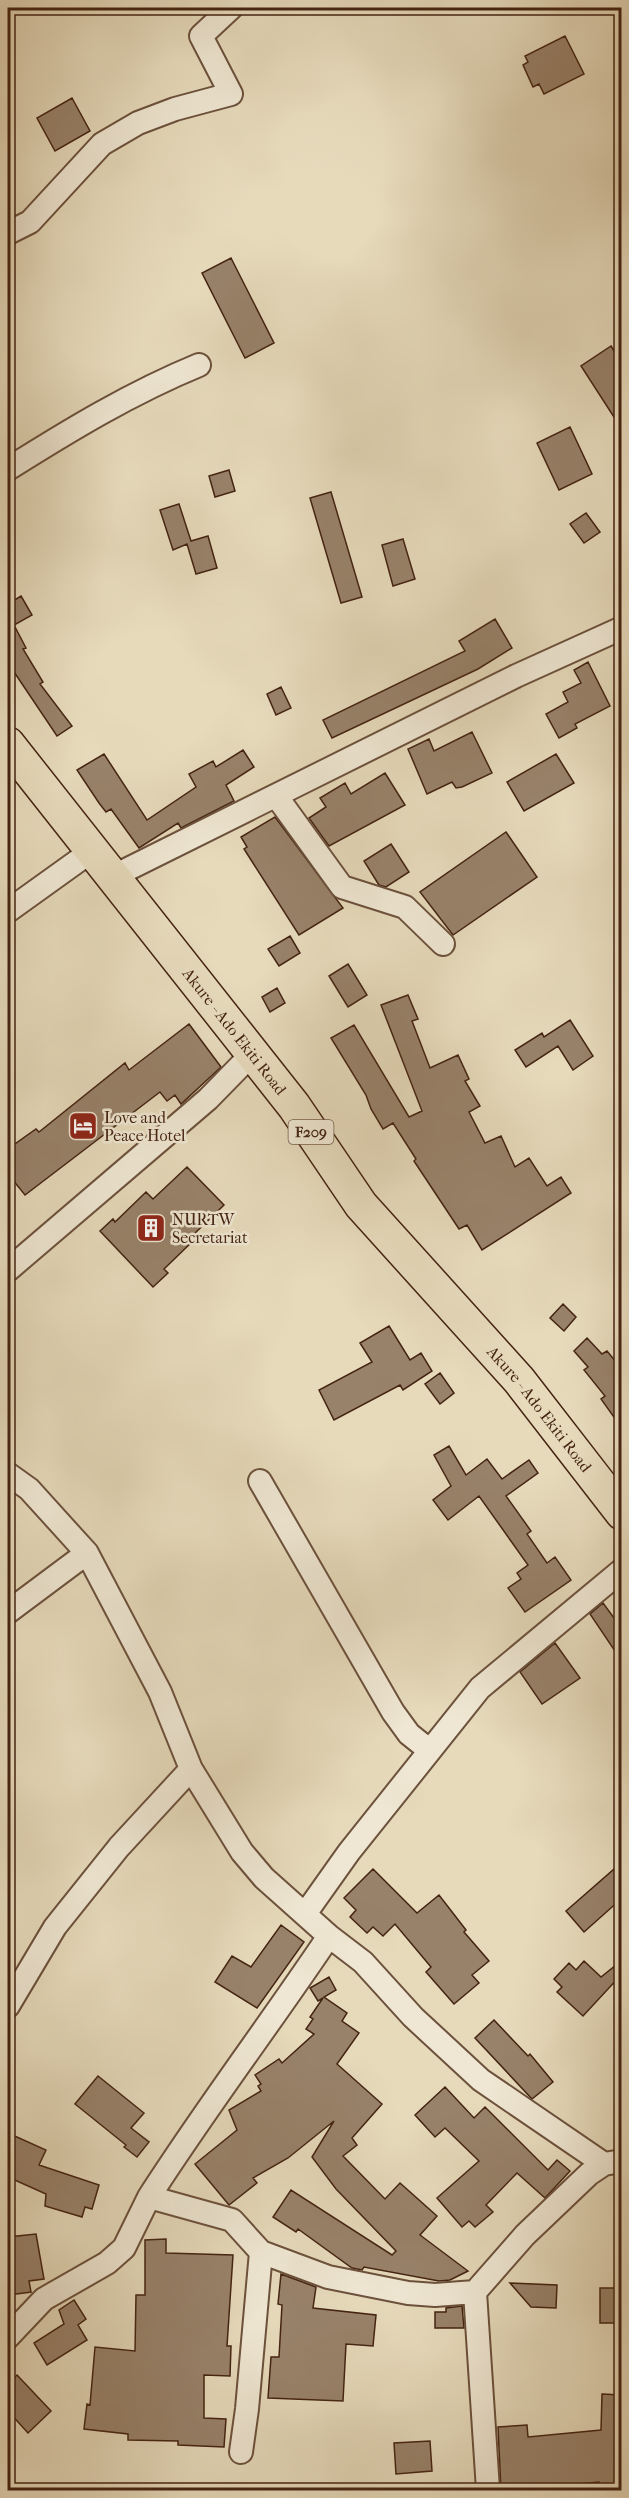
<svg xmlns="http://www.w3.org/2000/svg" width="629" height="2498" font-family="'IM FELL French Canon',serif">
  <rect width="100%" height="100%" fill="#e6dabb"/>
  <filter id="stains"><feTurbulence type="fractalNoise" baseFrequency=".00333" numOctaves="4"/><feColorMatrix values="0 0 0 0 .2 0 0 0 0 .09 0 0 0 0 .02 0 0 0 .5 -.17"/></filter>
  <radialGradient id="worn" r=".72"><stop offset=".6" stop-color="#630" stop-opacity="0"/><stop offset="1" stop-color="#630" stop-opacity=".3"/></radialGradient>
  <path fill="#98826a" stroke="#442312" stroke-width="1.5" d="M565,36L584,74L544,94L539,84L533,87L523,65L528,62L525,56Z
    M72,98L90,131L55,151L37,118Z
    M231,258L274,343L245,358L202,273Z
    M611,346L621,362V428L581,366Z
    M570,427L592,474L559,490L537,443Z
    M229,470L235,491L215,497L209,476Z
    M331,492L362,597L341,603L310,498Z
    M179,504L191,541L208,536L217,568L196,574L187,544L173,550L160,510Z
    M586,513L600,532L584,543L570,524Z
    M403,539L415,579L393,586L382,545Z
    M21,596L32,615L14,625L26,648L23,649L43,682L40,684L72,726L57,736L8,663V604Z
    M495,619L512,648L478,669L332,738L323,720L465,651L459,641Z
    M588,662L610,706L575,724L577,728L559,738L546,714L568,702L563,692L581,683L574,670Z
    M281,687L291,708L276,715L267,694Z
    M472,732L492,773L462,787L456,788L452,782L427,794L408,749L429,739L434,751Z
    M243,750L254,767L226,785L234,801L181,828L178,823L139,848L111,809L106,812L99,803L77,770L104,754L147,820L196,787L189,774L213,761L216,767Z
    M556,754L574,783L524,811L507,782Z
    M385,773L405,805L329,846L309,818L326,807L320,798L345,783L351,794Z
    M275,817L343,908L299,935L244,849L247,847L241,837Z
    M506,832L537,877L453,935L420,892Z
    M391,844L409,872L386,887L379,885L364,861Z
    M290,936L300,953L279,966L268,949Z
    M348,964L367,995L348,1007L329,976Z
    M277,988L285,1003L270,1012L262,997Z
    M408,995L418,1019L412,1021L430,1068L458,1055L469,1079L465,1081L480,1106L469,1112L485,1143L501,1136L515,1167L529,1158L547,1186L561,1177L571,1193L482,1250L467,1225L459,1229L414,1161L416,1159L393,1123L383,1129L371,1109L366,1095L331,1038L354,1025L409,1117L422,1111L381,1005Z
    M570,1020L593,1056L573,1070L558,1046L526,1067L515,1050L542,1033L544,1037Z
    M189,1024L221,1067L181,1104L175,1095L167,1101L160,1092L25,1195L8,1174V1149L36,1129L39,1132L125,1063L129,1070Z
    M187,1167L224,1205L191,1237L194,1240L164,1269L168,1273L153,1287L100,1231L113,1219L115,1222L146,1192L153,1199Z
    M563,1304L576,1317L564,1331L550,1318Z
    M389,1326L410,1360L421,1353L432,1371L403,1390L400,1385L334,1420L319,1390L372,1362L360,1343Z
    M587,1338L602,1354L607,1351L621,1368V1427L601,1399L605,1396L584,1370L588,1367L574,1351Z
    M440,1373L454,1393L440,1404L425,1384Z
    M449,1446L466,1475L487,1459L502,1479L529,1460L538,1473L506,1496L531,1531L527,1534L547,1563L555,1557L571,1580L525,1612L508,1588L521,1579L517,1573L528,1565L479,1496L448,1520L433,1500L451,1486L434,1455Z
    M603,1603L614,1618L621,1613V1660L590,1614Z
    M555,1643L580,1678L542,1704L520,1672Z
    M621,1863V1899L584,1932L566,1911Z
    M373,1869L417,1913L439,1895L466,1930L464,1932L489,1961L472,1975L479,1983L454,2004L426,1972L431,1967L395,1924L383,1936L373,1927L367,1933L350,1917L356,1910L344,1898Z
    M281,1925L304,1942L257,2008L215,1982L232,1956L251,1967Z
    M584,1961L601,1977L621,1961V1975L583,2016L557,1992L562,1987L554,1979L569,1963L576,1970Z
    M329,1977L336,1990L324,1997L347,2013L342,2021L359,2033L337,2064L382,2104L352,2138L357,2145L343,2156L385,2199L400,2183L437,2216L420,2235L468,2271L450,2280L439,2281L364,2267L362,2270L352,2268L298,2229L296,2232L273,2217L291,2190L392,2255L396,2251L336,2189L312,2157L334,2121L288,2158L253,2178L257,2183L229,2205L195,2164L237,2130L229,2110L261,2091L258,2086L261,2084L255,2075L279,2059L282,2063L314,2034L306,2029L313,2019L310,2017L323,1998L318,2001L310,1988Z
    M494,2020L528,2056L530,2054L553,2082L532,2099L475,2038Z
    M98,2076L144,2113L131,2128L149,2142L137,2157L124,2147L126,2145L75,2104Z
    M445,2087L474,2118L485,2107L548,2170L557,2160L570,2171L545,2198L517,2173L486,2205L493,2212L475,2227L469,2221L462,2227L437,2198L479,2161L445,2128L435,2137L415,2115Z
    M8,2133L46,2150L39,2165L99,2185L92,2209L85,2207L82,2217L45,2206L46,2194L8,2177Z
    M36,2234L44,2279L29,2281L31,2292L9,2295L8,2237Z
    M166,2239V2253L233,2255L227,2346H231L230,2376L204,2375V2418L226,2419L224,2447L178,2445V2441L128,2440V2434L84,2429L87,2404L90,2405L95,2347L135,2351L136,2295H145V2240Z
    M281,2274L316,2287L313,2308L376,2315L373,2346L346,2344L343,2401L268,2398L271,2357H279L282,2305L278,2304Z
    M510,2283L557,2285L556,2308L531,2307Z
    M600,2288H618L617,2323H600Z
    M74,2300L86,2319L78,2325L87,2340L47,2365L34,2343L64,2324L59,2310Z
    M462,2306L464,2328H435V2312H446V2308Z
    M17,2375L51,2411L28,2433L8,2411V2384Z
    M602,2394L621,2395V2490H598L599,2482L546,2487V2490H501L498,2427L527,2425L528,2437L601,2430Z
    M430,2441L432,2471L396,2474L394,2443Z"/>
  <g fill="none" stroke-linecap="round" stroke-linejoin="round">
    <g stroke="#6c513c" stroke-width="26">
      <path id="street" d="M8,233L30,222L102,144L138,123L175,109L231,94L201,36L231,8
        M8,469C70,430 131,393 199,365
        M277,797L342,887L405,907L443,944
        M112,877L516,676L622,628
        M8,911L93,850
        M8,1270L208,1099L252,1054
        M8,1474L29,1489L87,1553L160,1692L191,1769
        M260,1481L393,1712L409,1734L429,1750
        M8,1612L87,1553
        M305,1914L349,1852L480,1688L622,1570
        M8,2006L55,1927L119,1847L191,1769L242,1852L264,1878L329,1936L363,1962L413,2017L481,2080L604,2164
        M149,2197C206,2108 270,2024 329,1936
        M475,2292L488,2490
        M8,2337L44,2299L107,2263L124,2248L149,2197L232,2220L261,2252L328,2277L408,2293L435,2295L475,2292L525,2235L589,2174L604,2164L622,2161
        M241,2452L247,2409L261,2252"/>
    </g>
    <g stroke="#442312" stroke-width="36">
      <g id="primary">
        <path id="s1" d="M8,744L294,1106L361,1205L519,1380L622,1513"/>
      </g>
    </g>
    <use href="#street" stroke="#efe7d3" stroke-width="22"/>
    <use href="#primary" stroke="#e6dabb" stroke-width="33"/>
  </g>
  <defs>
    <g id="hotel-square" transform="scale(1.5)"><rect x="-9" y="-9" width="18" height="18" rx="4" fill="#8f2418" stroke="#efe7d3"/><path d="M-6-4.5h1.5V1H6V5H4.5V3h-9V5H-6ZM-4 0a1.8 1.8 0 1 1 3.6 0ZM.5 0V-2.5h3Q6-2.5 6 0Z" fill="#fff"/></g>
    <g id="building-square" transform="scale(1.5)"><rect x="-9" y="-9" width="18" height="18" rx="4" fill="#8f2418" stroke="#efe7d3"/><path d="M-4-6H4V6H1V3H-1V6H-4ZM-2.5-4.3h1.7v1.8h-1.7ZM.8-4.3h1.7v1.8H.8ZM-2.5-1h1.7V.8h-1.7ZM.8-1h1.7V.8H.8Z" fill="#fff"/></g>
  </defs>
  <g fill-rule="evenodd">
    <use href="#hotel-square" x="83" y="1126"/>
    <use href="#building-square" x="151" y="1228"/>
  </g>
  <g text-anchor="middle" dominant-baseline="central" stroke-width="5" stroke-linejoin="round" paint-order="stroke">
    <rect fill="#efe7d3" stroke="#775e4c" stroke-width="1.5" x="288.5" y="1120" width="45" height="24" rx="4.5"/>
    <g font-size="15" font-weight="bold" fill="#442312">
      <text x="311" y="1132">F209</text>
    </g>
    <g font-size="16" fill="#442312" stroke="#efe7d3">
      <text stroke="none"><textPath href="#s1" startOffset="366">Akure - Ado Ekiti Road</textPath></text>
      <text stroke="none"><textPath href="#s1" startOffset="852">Akure - Ado Ekiti Road</textPath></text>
    </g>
    <g font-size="16" fill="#442312" stroke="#efe7d3" text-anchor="start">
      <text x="104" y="1117">Love and<tspan x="104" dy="18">Peace Hotel</tspan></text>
      <text x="172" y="1219">NURTW<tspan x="172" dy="18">Secretariat</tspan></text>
    </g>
  </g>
  <rect width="629" height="2498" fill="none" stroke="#e6dabb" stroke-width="30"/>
  <rect x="9" y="9" width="611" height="2480" fill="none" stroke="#442312" stroke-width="3"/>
  <rect x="15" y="15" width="599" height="2468" fill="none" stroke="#442312" stroke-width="1.5"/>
  <rect width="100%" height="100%" filter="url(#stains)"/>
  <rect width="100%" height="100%" fill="url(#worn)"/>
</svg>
